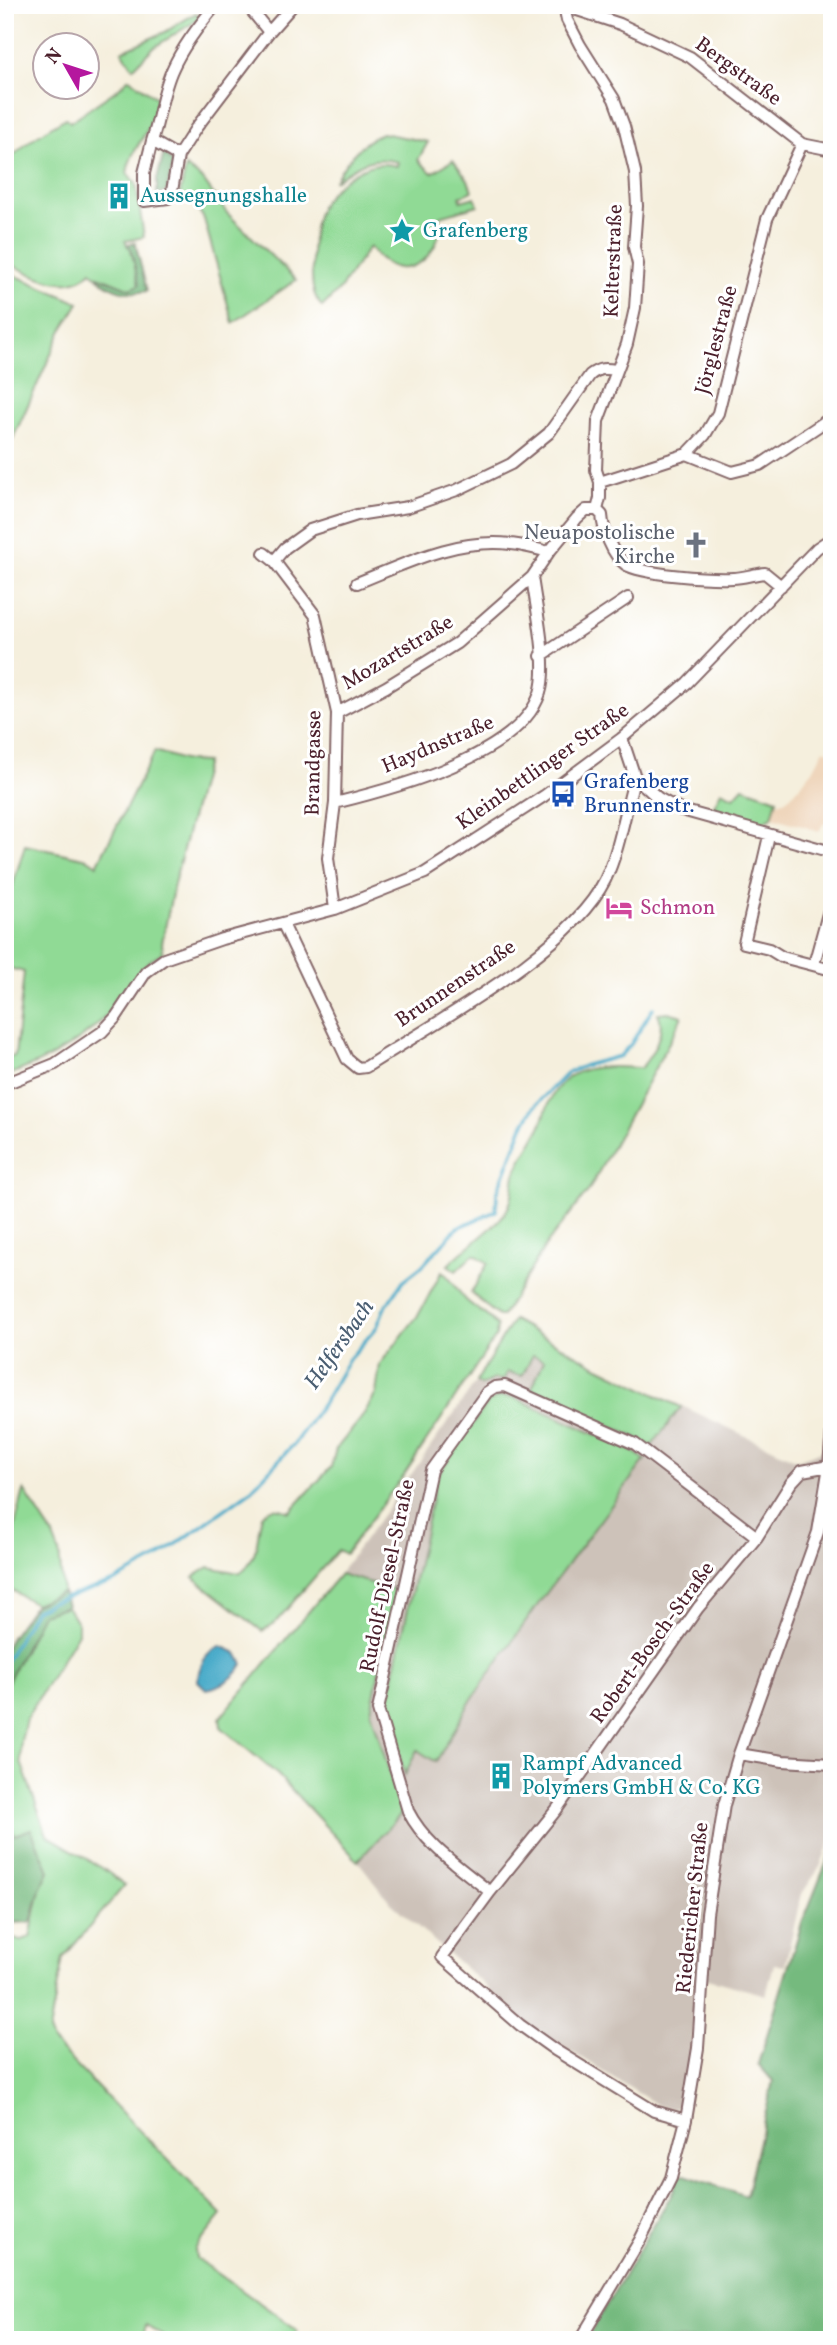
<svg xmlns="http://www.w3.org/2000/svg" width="837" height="2345" font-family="Vollkorn,serif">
  <rect width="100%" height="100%" fill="#fff"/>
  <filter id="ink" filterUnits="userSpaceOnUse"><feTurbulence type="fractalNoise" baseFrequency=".0143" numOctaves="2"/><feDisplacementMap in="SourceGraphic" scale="14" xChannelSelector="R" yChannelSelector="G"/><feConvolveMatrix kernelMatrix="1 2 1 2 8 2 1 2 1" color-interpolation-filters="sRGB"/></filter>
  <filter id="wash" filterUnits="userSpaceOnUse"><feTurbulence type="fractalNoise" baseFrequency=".00686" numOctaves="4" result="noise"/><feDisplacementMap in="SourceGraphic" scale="28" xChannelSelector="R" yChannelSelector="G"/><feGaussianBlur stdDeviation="1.57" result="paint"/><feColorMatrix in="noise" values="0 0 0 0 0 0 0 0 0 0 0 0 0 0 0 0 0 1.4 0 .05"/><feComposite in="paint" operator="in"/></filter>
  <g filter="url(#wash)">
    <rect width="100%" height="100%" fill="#f5efdd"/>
    <path fill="#efd6bc" d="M832,747V820L823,824L819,831L772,817L777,802L784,801L795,792L813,770L824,749L828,751Z"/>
    <path fill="#cdc2b9" d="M513,1320L597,1366L797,1460L819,1452L831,1443L832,1429V1836L820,1867L801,1895L785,1966L774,1964L766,1995L697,1976L691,2058L685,2101L674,2109L659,2106L533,2028L391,1903L358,1861L278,1775L221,1727L220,1718L283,1641L318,1603L394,1499L476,1382Z"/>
    <path fill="#90da95" stroke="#6d7c60" stroke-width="2" d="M196,13L202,17L153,48L133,68L122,51L165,32Z
      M129,78L158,99C155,131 131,145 127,173L136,184L144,237L125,241L131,249L140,285L130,289L99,276L98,278L91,271C69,296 29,274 5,261V165C22,144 43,131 66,118L70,122L118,89Z
      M382,133L428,142L418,160L432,173L453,160L468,180L472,191L460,196L461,201L475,197L478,205L440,216C440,221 440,228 439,233C434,260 404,281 381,259C376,256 373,250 369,247L340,289L322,307C311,293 312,282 312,265C312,223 314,200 351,175C367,165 378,161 397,166L398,162C369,155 358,165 334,181C347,161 359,143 382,133Z
      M186,167L203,180L227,213L296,280L233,323L204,219C197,206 189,200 175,196V193L180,194Z
      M14,275L79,303L61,332L5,456V278Z
      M155,751L186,761L206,762L174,884L162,943L163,953C140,963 133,985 117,1004C88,1040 48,1061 5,1076V1058L15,1056L24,972L5,967V911L25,845L88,859L97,865Z
      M743,787L777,799L772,817L758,825L722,815L720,811L719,814L711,812L721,791L734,797Z
      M668,1012L682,1016L673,1035L589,1190L548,1242L502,1316H498L471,1293L488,1263L474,1254L456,1271L448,1265C464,1248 500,1226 509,1206C513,1197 513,1185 515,1175C520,1157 533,1144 540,1127C545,1116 547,1104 554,1093C574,1061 609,1067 641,1068C652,1055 667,1030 658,1013Z
      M442,1271C453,1280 457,1291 467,1301C477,1310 489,1315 497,1326L496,1336L404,1475L345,1554L338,1550L275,1623L262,1631L193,1577L209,1567L239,1573C260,1560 256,1536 262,1515C272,1506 278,1508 290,1512L331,1467L336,1449L360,1420L376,1394L380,1364L419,1314Z
      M513,1320L597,1366L681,1407L651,1447L639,1439L531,1390L544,1360L533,1355L522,1376L507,1372L504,1380L494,1379L481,1385L476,1382Z
      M501,1396L515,1398L634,1452L645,1460L539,1603L472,1699L436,1762L417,1750L405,1775L386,1709L437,1476L488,1402Z
      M24,1490L52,1534L59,1552L63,1592L35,1604L5,1586V1565Z
      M340,1574L396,1590L371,1711L402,1813L358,1861L278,1775L221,1727L220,1718Z
      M67,1606L78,1624V1633L26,1719L21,1741V1762L47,1835L102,1868L125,1885L63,1958L49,2031L53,2042L222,2215L195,2249L196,2258L295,2328L297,2331L290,2340H170L146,2326L142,2340H5V1936L20,1941L30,1937L40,1889L49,1871L15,1835L5,1818V1687L42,1614Z"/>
    <path fill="#74ba7e" stroke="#5f6c54" stroke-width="2" d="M164,153L173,163L167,190L164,193L157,194V179Z
      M135,242L147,291C128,295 113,291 98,278V276L130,289L139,285L131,249L127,245Z
      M63,1592L67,1606L42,1614L5,1687V1648L11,1637L35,1604Z
      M5,1819L15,1835L31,1829L49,1871L40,1889L31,1922L12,1923L5,1931Z
      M832,1849V2340H586L674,2190L679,2173L746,2196L773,2081L758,2064L801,1926Z"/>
    <path fill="#4aabc9" stroke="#4a657a" stroke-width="2" d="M221,1646L237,1653L243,1664C236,1677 221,1687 206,1689L198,1681C198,1666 207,1651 221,1646Z"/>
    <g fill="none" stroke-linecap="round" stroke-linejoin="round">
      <path stroke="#4aabc9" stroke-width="3.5" d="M5,1662L35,1610L52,1602L113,1582L156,1559L250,1491L294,1444L325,1400L349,1359L377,1327L384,1309L403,1281L421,1267L457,1228L496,1211L497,1193L523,1126L534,1107L567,1073L586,1065L620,1056L631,1044L653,1008
        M5,1869L9,1879L5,1899"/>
    </g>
  </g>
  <g filter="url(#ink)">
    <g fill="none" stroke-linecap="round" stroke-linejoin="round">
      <g stroke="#866869" stroke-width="14">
        <path id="minor" d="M247,5L269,32
          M562,5L620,24L690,57L802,144L832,150
          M564,6L567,20L580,45L614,99L624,126L635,172L637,206L634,247L638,264L635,308L627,344L598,421L596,470L600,482V498L597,510
          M152,141L144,173V201L168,198L172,191L178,156L196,128L269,32L293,5
          M178,156L152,141C160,117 162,91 173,68C183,46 200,24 216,5
          M687,454L732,472L760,465L832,417
          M600,482L687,454L705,435L718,413L767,219L802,144
          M597,510L602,515C603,530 612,555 625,564C642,575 711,579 733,578C743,578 754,574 765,573L781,586
          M264,553L274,561L315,615L337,713L335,803L328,858L335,909
          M274,561L285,548L310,530L357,515L408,507L457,490L511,464L549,433L590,375C599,368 605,368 616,370
          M357,583C407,563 455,538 511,544C523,545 536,549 549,552
          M541,656L628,598
          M337,713L386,687L457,643L532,577L549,552L577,518L586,510H597
          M622,738L635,777L658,798L678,809L832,852
          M335,803C392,789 520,756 540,693C549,664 536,608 532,577
          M769,836L744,943L769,949L782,957L832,970
          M283,924L347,1059L358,1068L366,1067C435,1022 569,952 605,880C620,849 625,810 635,777
          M814,964L832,899
          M5,1084L55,1064L102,1032L116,1017L146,972L164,959L222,939L335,909L425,873L544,796L622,738L687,683L817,548L832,538
          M739,1754L783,1761L832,1764
          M490,1892C461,1868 425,1845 408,1811L378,1710L431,1470L487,1392L495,1387L505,1386L635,1444L757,1537
          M686,2120L654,2111L555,2050L520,2025L442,1957L490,1892L557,1809L698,1608L757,1537L791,1483L802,1471L829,1466
          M580,2340L640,2240L671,2178L686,2120L698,2048L707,1914L724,1805L739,1754L818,1532L829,1466L832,1429"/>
      </g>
      <use href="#minor" stroke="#fff" stroke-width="10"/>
    </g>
  </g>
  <defs>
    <g id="building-bare" transform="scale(2.1)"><path d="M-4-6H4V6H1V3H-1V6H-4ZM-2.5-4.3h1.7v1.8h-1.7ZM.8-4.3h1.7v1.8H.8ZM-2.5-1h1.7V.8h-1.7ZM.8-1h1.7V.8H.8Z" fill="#0f9aa8" stroke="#fff" stroke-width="2.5" paint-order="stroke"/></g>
    <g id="sight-bare" transform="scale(2.1)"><path d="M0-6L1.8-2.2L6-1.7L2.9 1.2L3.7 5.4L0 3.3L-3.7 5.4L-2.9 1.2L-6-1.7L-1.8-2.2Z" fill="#0f9aa8" stroke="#fff" stroke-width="2.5" paint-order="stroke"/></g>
    <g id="church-bare" transform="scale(2.1)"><path d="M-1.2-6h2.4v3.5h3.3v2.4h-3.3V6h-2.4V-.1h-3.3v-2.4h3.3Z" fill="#6b7280" stroke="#fff" stroke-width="2.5" paint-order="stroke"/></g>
    <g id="bus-bare" transform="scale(2.1)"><path d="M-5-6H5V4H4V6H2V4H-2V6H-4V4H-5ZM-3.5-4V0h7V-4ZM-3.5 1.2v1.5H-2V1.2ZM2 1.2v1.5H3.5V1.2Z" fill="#1a4fb4" stroke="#fff" stroke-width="2.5" paint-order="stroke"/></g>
    <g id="hotel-bare" transform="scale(2.1)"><path d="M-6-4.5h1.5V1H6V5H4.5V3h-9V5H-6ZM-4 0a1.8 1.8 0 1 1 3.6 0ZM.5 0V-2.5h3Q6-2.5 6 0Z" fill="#d1479c" stroke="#fff" stroke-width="2.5" paint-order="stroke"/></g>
  </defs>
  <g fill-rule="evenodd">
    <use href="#building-bare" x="119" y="196"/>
    <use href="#sight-bare" x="402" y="231"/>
    <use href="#church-bare" x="696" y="545"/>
    <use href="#bus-bare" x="563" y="794"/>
    <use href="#hotel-bare" x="619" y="908"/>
    <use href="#building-bare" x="501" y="1776"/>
  </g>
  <g text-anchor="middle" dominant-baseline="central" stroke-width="6" stroke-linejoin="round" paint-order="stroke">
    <g font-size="21" fill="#4a1f2b" stroke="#fff">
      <text transform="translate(738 72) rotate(36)">Bergstraße</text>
      <text transform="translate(614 261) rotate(-88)">Kelterstraße</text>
      <text transform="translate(717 340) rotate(-75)">Jörglestraße</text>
      <text transform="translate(398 653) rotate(-31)">Mozartstraße</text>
      <text transform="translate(438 745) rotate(-23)">Haydnstraße</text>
      <text transform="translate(314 763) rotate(-89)">Brandgasse</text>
      <text transform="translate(543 767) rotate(-35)">Kleinbettlinger Straße</text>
      <text transform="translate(456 984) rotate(-34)">Brunnenstraße</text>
      <text transform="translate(388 1576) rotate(-78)">Rudolf-Diesel-Straße</text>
      <text transform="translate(653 1643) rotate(-54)">Robert-Bosch-Straße</text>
      <text transform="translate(693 1908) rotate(-84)">Riedericher Straße</text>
    </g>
    <g font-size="21" fill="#0d838f" stroke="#fff" text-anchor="start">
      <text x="140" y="196">Aussegnungshalle</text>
      <text x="423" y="231">Grafenberg</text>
      <text x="522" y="1764">Rampf Advanced<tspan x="522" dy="24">Polymers GmbH &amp; Co. KG</tspan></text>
    </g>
    <g font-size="21" fill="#5b616d" stroke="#fff" text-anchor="end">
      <text x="675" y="533">Neuapostolische<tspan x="675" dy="24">Kirche</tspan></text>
    </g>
    <g font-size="21" fill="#164399" stroke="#fff" text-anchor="start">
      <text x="584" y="782">Grafenberg<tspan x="584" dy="24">Brunnenstr.</tspan></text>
    </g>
    <g font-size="21" fill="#b23c85" stroke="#fff" text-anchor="start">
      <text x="640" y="908">Schmon</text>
    </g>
    <g font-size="23" font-style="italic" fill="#4a5e72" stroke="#fff">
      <text transform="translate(340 1345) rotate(-55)">Helfersbach</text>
    </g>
  </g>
  <rect width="837" height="2345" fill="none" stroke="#fff" stroke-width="28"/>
  <g transform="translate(66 66) rotate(309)"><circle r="33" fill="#ffffff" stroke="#b7a5aa" stroke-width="2"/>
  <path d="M0-5L12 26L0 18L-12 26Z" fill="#b5179e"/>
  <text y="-10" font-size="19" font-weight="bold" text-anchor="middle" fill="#4a1f2b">N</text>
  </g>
</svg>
